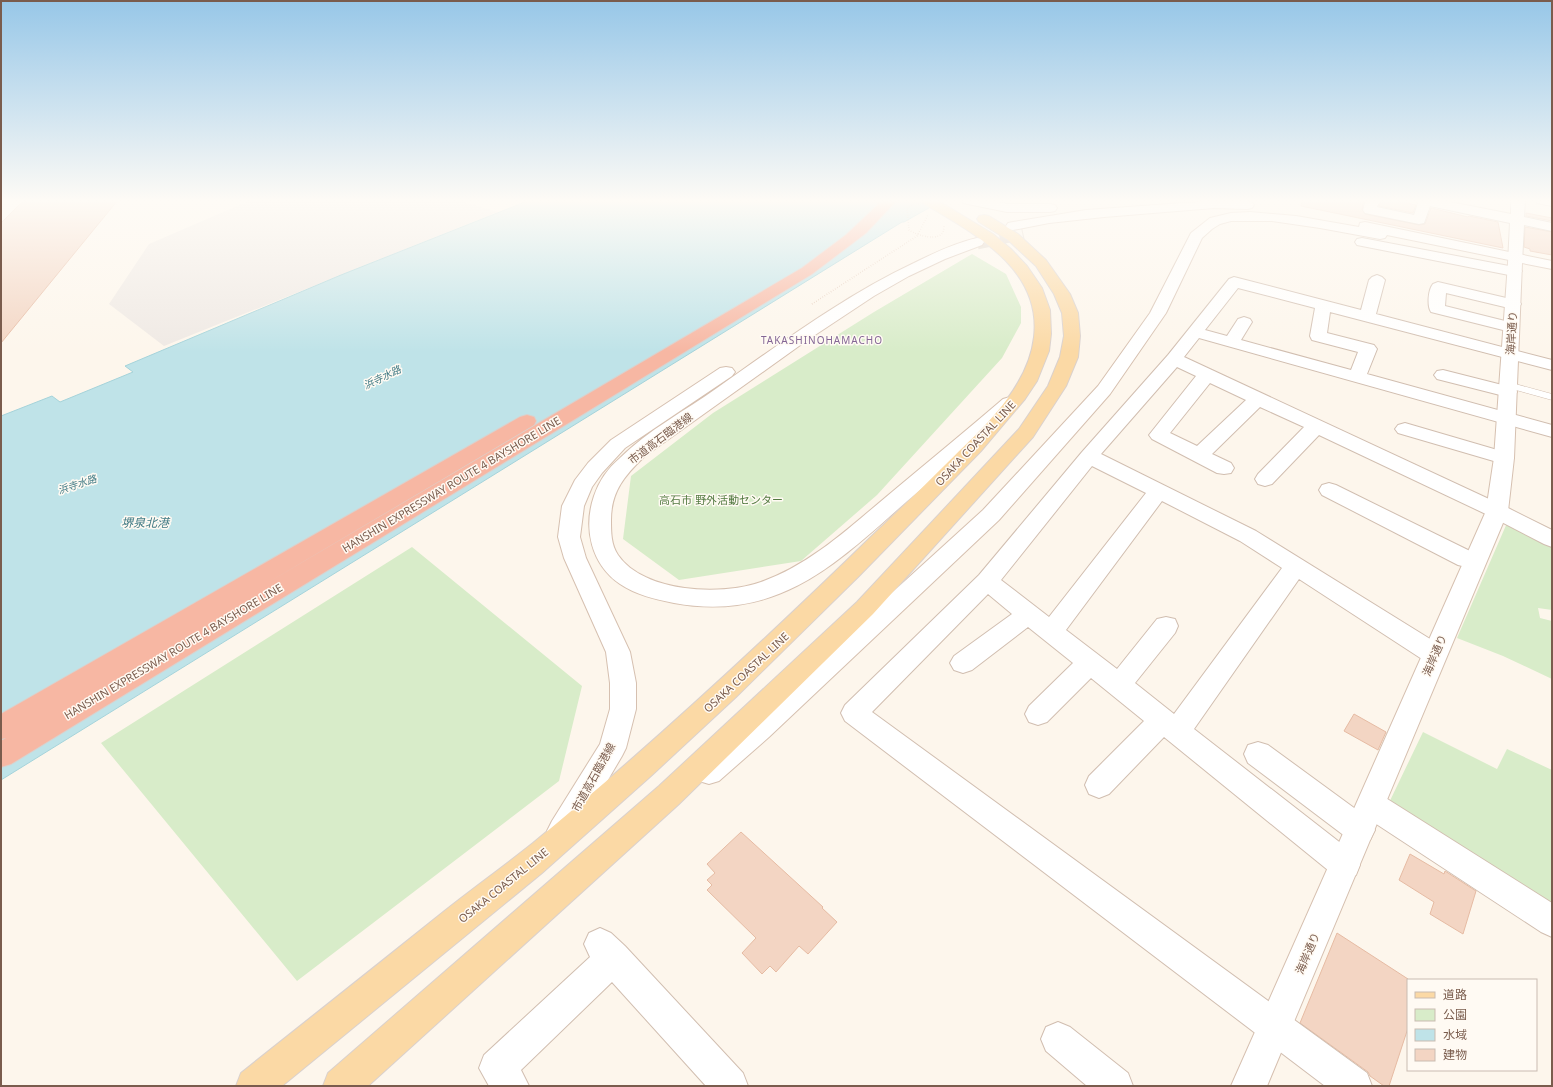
<svg xmlns="http://www.w3.org/2000/svg" width="1553" height="1087" font-family="'Noto Sans','Noto Sans JP',sans-serif">
  <rect width="100%" height="100%" fill="#fdf6ec"/>
  <path fill="#efe9e4" d="M251,200H457L498,212L164,346L109,304L149,244Z"/>
  <path fill="#d8ecc9" d="M972,254L1006,274L1021,307V323L1002,358L877,495L801,561L679,580L623,539L631,476L713,413L874,312Z
    M1507,523L1552,545V610L1538,608L1540,618L1552,621V679L1503,656L1457,638Z
    M412,547L582,686L559,781L297,981L101,743Z
    M1423,732L1497,769L1507,749L1552,770V918L1386,809Z"/>
  <path fill="#bfe3e8" stroke="#a5d3da" d="M530,200H943L904,222H902L1,780V416L52,396L60,402L133,372L125,366L341,275Z"/>
  <path fill="#f3d5c3" stroke="#e6bba3" d="M35,200H118L1,343V223L23,201Z
    M1302,200H1364L1362,210L1365,214L1419,225L1425,224L1431,208L1468,217L1469,216L1498,222L1503,248L1301,206Z
    M1381,200H1393L1416,205L1413,213L1379,206Z
    M1526,213L1552,218V221L1526,216Z
    M1525,227L1552,232V255L1530,251V249L1524,247Z
    M1354,714L1386,732L1378,750L1344,731Z
    M741,832L823,907L822,908L837,922L808,954L799,946L776,972L770,966L762,974L742,953L756,938L707,890L712,885L707,880L715,873L707,864Z
    M1410,854L1444,874L1445,871L1476,891L1463,934L1430,914L1434,902L1399,880Z
    M1337,933L1408,979V1028L1389,1086H1384L1370,1076L1368,1072L1300,1023Z"/>
  <g fill="none" stroke-linecap="round" stroke-linejoin="round">
    <path stroke="#dcd0c4" stroke-width="15" stroke-dasharray="15 8" stroke-linecap="butt" d="M977,242L1023,232"/>
    <g stroke="#d1beb0" stroke-width="1">
      <path id="lane" d="M1508,382L1552,394V400L1505,387L1504,385L1505,383Z"/>
    </g>
    <g stroke="#d1beb0" stroke-width="2">
      <path id="street" d="M1366,200H1380L1377,207L1414,215L1418,203L1413,200H1440L1511,214V200H1525L1524,217L1552,223V231L1524,225L1522,263L1520,266L1516,267L1522,271L1519,274L1514,276L1362,246L1357,245L1355,242L1357,239L1362,238L1509,266L1508,263L1510,223L1430,206L1424,223L1419,224L1365,213L1363,210Z
        M1535,200H1552V206L1537,203Z
        M1377,275L1382,277L1385,280L1376,314L1552,360V370L1330,312L1327,333L1374,345L1377,349L1367,374L1552,425V437L1199,338L1184,357L1504,506L1552,530V547L1544,544L1490,516L1319,435L1272,484L1265,486L1258,484L1255,479L1258,474L1304,427L1260,407L1212,454L1231,463L1234,468L1231,473L1224,474L1217,473L1152,439L1149,435L1196,376L1177,367L1101,454L1256,531L1443,647L1446,654L1443,661L1434,664L1425,661L1299,579L1194,729L1356,855L1360,865L1356,875L1345,880L1334,875L1164,737L1109,794L1099,798L1089,794L1085,785L1089,776L1144,721L1091,678L1047,722L1038,725L1029,722L1025,714L1029,706L1073,663L1028,627L972,670L963,673L954,670L950,663L954,656L1012,614L988,594L872,712L1367,1073L1372,1086H1325L845,721L841,713L845,705L979,575L1082,452L1168,355L1229,279L1234,277L1361,310L1369,280L1372,277ZM1238,288L1315,308L1310,336L1312,340L1358,352L1351,370L1241,340L1252,322L1250,319L1244,317L1238,319L1227,336L1205,330ZM1210,383L1246,400L1197,446L1170,433ZM1092,466L1146,493L1049,617L1001,580ZM1162,501L1240,541L1282,568L1174,714L1135,683L1175,633L1178,626L1175,619L1166,617L1157,619L1117,669L1066,630Z
        M1438,282L1519,301L1521,304L1519,307L1513,309L1446,293L1445,306L1517,324L1519,327L1517,330L1511,332L1431,312C1427,306 1428,290 1433,284Z
        M1443,370L1514,388L1517,392L1514,396L1508,397L1437,379L1434,375L1437,371Z
        M1405,423L1511,454L1514,458L1511,462L1504,464L1398,433L1395,429L1398,425Z
        M1329,483L1336,485L1474,553L1477,559L1474,565L1466,567L1458,565L1322,495L1319,490L1322,485Z
        M1258,742L1268,745L1361,813L1357,804L1361,795L1371,791L1381,795L1552,903V937L1541,932L1361,814L1370,820L1375,830L1370,840L1360,844L1350,840L1248,763L1244,754L1248,745Z
        M600,928L611,933L625,946L743,1073L748,1086H706L612,982L521,1070L529,1086H489L479,1068L484,1055L590,957L584,944L589,933Z
        M1058,1022L1070,1027L1128,1073L1133,1086H1087L1046,1051L1041,1039L1046,1027Z"/>
    </g>
    <g stroke="#d6c0b0" stroke-width="2">
      <path id="secondary" d="M961,200H988L1007,204H1050L1055,205L1057,208L1055,211L1050,212H1007L963,203Z
        M1225,200L1252,202L1254,205L1252,208L1247,209L1214,208L1104,217L1049,223L1013,230L1008,229L1006,226L1008,223L1013,222L1086,210Z
        M1250,212L1296,216L1359,227L1360,223L1365,222L1552,261V269L1522,263L1514,458L1508,511L1267,1086H1231L1486,511L1494,458L1508,263L1509,260L1387,235L1385,238L1380,239L1320,228L1272,221H1231L1220,224L1212,229L1202,238L1166,313L1110,394L999,520L769,737L719,781L709,784L699,781L695,772L699,763L751,721L983,510L1098,386L1150,313L1191,233L1210,218L1231,213Z
        M977,238L982,239L984,242L982,245L945,259L909,276L874,296L806,341L645,456C625,475 611,491 611,520C611,532 611,545 618,555C644,593 722,596 761,582C812,564 852,525 892,492C929,461 967,430 1003,399L1010,397L1017,399L1019,403L1017,407C980,439 943,470 906,502C835,565 777,622 674,603C655,599 636,595 620,584C591,564 583,528 594,496C599,481 608,468 620,458C648,430 685,411 717,388C781,343 844,296 914,263C934,253 955,243 977,238Z
        M726,367L732,368L735,372L732,376L625,448L602,473L592,487L584,506L580,537L586,558L630,652L636,683V709L626,748L622,756L572,841L562,845L552,841L547,831L552,821L600,744L610,709V683L606,652L564,558L558,537L562,506L575,480L588,463L611,440L720,368Z"/>
    </g>
    <g stroke="#dad1cd" stroke-width="2">
      <path id="primary" d="M921,200H937L993,234L1011,249L1027,266L1042,288L1050,310L1051,334L1049,351L1037,381L1025,399L981,451L859,576L736,697L652,775L542,873L282,1086H236L241,1073C308,1020 375,967 442,913C472,889 503,867 533,843C652,745 765,640 875,533C898,511 921,489 944,466C980,430 1028,390 1034,337C1042,268 973,233 923,203Z
        M984,215L989,216L1018,234L1046,260L1070,294L1078,313L1080,336L1078,357L1066,386L1033,437L873,614L679,804L368,1086H323L328,1073L659,786L857,602L1019,429L1048,386L1060,357L1064,336L1062,313L1054,294L1036,266L1008,240L979,222L977,219L979,216Z"/>
    </g>
    <g stroke="#dad1cd" stroke-width="2">
      <path id="highway" d="M883,200H897L866,233L812,274L11,764L1,767V741L6,738L1,739V714L520,417L527,415L534,417L536,421L534,425L257,589L802,268L846,235Z"/>
    </g>
    <path stroke="#d9b8a5" stroke-width="1.5" stroke-dasharray="0.5 2" stroke-linecap="butt" d="M914,204L907,208L909,230C916,235 938,242 943,232C944,230 944,227 944,225
      M812,304L917,236L928,215"/>
    <use href="#lane" fill="#fff" fill-rule="evenodd"/>
    <use href="#street" fill="#fff" fill-rule="evenodd"/>
    <use href="#secondary" fill="#fff" fill-rule="evenodd"/>
    <use href="#primary" fill="#fbd9a5" fill-rule="evenodd"/>
    <use href="#highway" fill="#f7b7a3" fill-rule="evenodd"/>
    <path stroke="#d9b8a5" stroke-width="1.5" stroke-dasharray="0.5 2" stroke-linecap="butt" d="M912,200L920,205"/>
  </g>
  <linearGradient id="sky" x2="0" y2="1"><stop stop-color="#97c7e8"/><stop offset="0.57" stop-color="#fefbf6"/><stop offset="1" stop-color="#fefbf6" stop-opacity="0"/></linearGradient>
  <rect width="1553" height="352" fill="url(#sky)"/>
  <g text-anchor="middle" dominant-baseline="central" stroke-width="3" stroke-linejoin="round" paint-order="stroke">
    <g font-size="10" letter-spacing="1" fill="#846695" stroke="#fffaf3">
      <text x="822" y="340">TAKASHINOHAMACHO</text>
    </g>
    <g font-size="10" font-style="italic" fill="#437c86" stroke="#fffaf3">
      <text transform="translate(382 377) rotate(-26)">浜寺水路</text>
      <text transform="translate(77 484) rotate(-18)">浜寺水路</text>
    </g>
    <g font-size="11" fill="#7a5c4d" stroke="#fffaf3">
      <text transform="translate(1511 333) rotate(-86)">海岸通り</text>
      <text transform="translate(660 438) rotate(-37)">市道高石臨港線</text>
      <text transform="translate(975 443) rotate(-47)">OSAKA COASTAL LINE</text>
      <text transform="translate(451 484) rotate(-31)">HANSHIN EXPRESSWAY ROUTE 4 BAYSHORE LINE</text>
      <text transform="translate(173 651) rotate(-31)">HANSHIN EXPRESSWAY ROUTE 4 BAYSHORE LINE</text>
      <text transform="translate(1434 655) rotate(-67)">海岸通り</text>
      <text transform="translate(746 672) rotate(-43)">OSAKA COASTAL LINE</text>
      <text transform="translate(593 777) rotate(-61)">市道高石臨港線</text>
      <text transform="translate(503 885) rotate(-39)">OSAKA COASTAL LINE</text>
      <text transform="translate(1307 953) rotate(-67)">海岸通り</text>
    </g>
    <g font-size="11" fill="#537a41" stroke="#fffaf3">
      <text x="721" y="499">高石市 野外活動センター</text>
    </g>
    <g font-size="12" font-style="italic" fill="#437c86" stroke="#fffaf3">
      <text x="145" y="522">堺泉北港</text>
    </g>
  </g>
  <rect width="1553" height="1087" fill="none" stroke="#7a5c4d" stroke-width="4"/>
  <rect x="1407" y="979" width="130" height="92" fill="#fffaf3" stroke="#cabbb1"/>
  <rect x="1415" y="992" width="20" height="6" fill="#fbd9a5" stroke="#cabbb1"/>
  <text x="1443" y="999" font-size="12" fill="#7a5c4d">道路</text>
  <rect x="1415" y="1009" width="20" height="12" fill="#d8ecc9" stroke="#cabbb1"/>
  <text x="1443" y="1019" font-size="12" fill="#7a5c4d">公園</text>
  <rect x="1415" y="1029" width="20" height="12" fill="#bfe3e8" stroke="#cabbb1"/>
  <text x="1443" y="1039" font-size="12" fill="#7a5c4d">水域</text>
  <rect x="1415" y="1049" width="20" height="12" fill="#f3d5c3" stroke="#cabbb1"/>
  <text x="1443" y="1059" font-size="12" fill="#7a5c4d">建物</text>
</svg>
